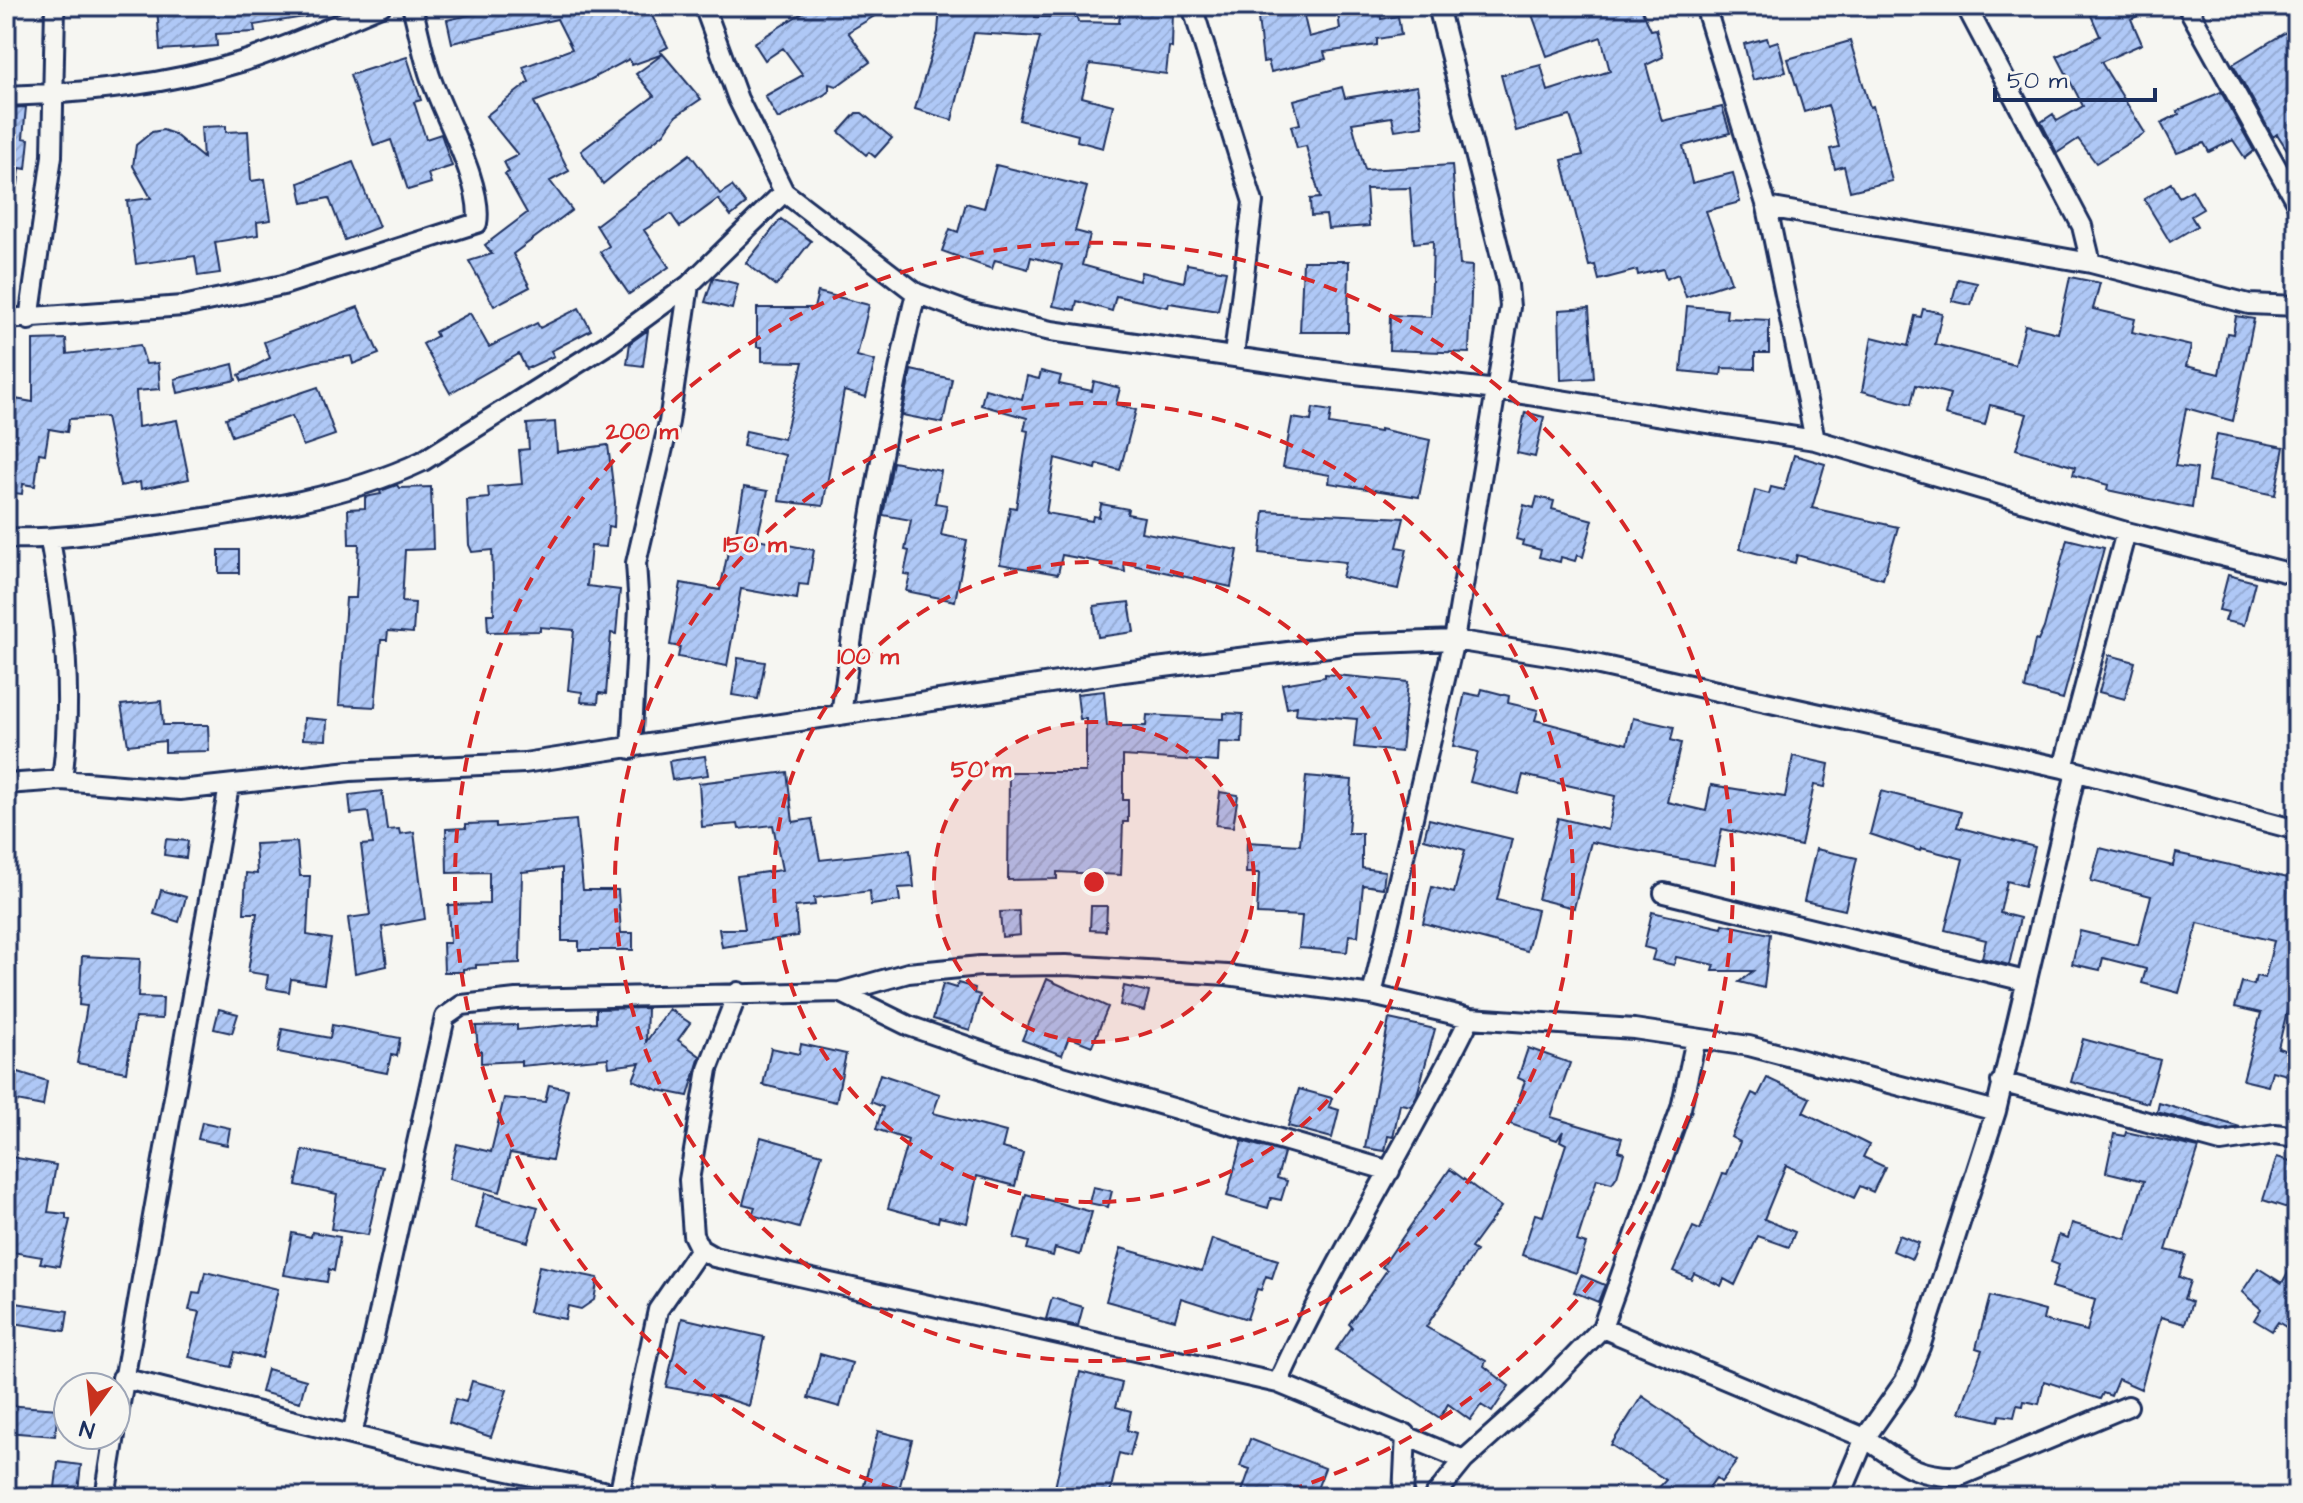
<svg xmlns="http://www.w3.org/2000/svg" width="2303" height="1503" font-family="'Architects Daughter',sans-serif">
  <defs>
    <pattern id="building-hatch" width="6" height="6" patternUnits="userSpaceOnUse" patternTransform="scale(2)"><rect width="6" height="6" fill="#afc8f6"/><path d="M-1 1l2-2M0 6l6-6M5 7l2-2" fill="none" stroke="#96acd5"/></pattern>
  </defs>
  <rect width="100%" height="100%" fill="#f6f6f2"/>
  <filter id="ink" filterUnits="userSpaceOnUse"><feTurbulence type="fractalNoise" baseFrequency=".0125" numOctaves="2"/><feDisplacementMap in="SourceGraphic" scale="16" xChannelSelector="R" yChannelSelector="G"/><feConvolveMatrix kernelMatrix="1 2 1 2 8 2 1 2 1" color-interpolation-filters="sRGB"/></filter>
  <g filter="url(#ink)">
    <path fill="url(#building-hatch)" stroke="#1b2f5e" stroke-width="2" d="M157,6H310L311,16L254,25L255,32L216,34L217,46L160,50Z
      M486,6H647L668,47L660,51L663,54L632,65L629,59L584,83L534,102L569,171L550,181L572,210L513,254L530,287L494,306L469,261L492,254L485,245L527,213L505,174L509,172L504,162L518,155L486,116L529,82L523,67L572,49L557,19L452,43L447,20L487,11Z
      M813,6H891L848,32L870,62L837,86L829,84V91L824,95L778,119L765,96L803,75L783,48L765,60L754,43Z
      M940,6H1036L1035,17H1077L1078,22L1119,23L1121,6L1173,10L1172,48L1169,47L1166,74L1090,64L1082,97L1113,105L1103,148L1077,141L1078,135L1019,120L1040,37L974,33L952,120L915,109L938,32Z
      M1337,6H1379L1381,19L1398,16L1401,35L1377,39V45L1324,52L1326,59L1271,72L1268,61L1263,62L1258,18L1302,8L1309,37L1340,29Z
      M1529,6H1640L1651,30L1656,29L1663,57L1646,65L1662,121L1722,107L1730,133L1683,146L1692,183L1733,173L1740,202L1706,211L1731,282L1686,297L1678,274L1666,279L1663,269L1638,275L1637,270L1599,280L1595,265L1589,266L1562,160L1583,155L1570,116L1516,131L1501,75L1541,65L1548,91L1610,71L1601,37L1547,56Z
      M2087,6H2160L2131,19L2142,44L2101,62L2145,133L2096,163L2078,139L2057,153L2041,122L2053,114L2057,121L2083,106L2057,56L2100,36Z
      M2288,31L2290,35L2297,31V165L2277,134L2273,137L2233,64Z
      M1767,38L1769,44L1778,41L1786,72L1753,80L1744,44Z
      M1850,41L1870,107L1873,106L1892,181L1850,191L1844,166L1835,169L1830,149L1839,147L1828,105L1804,112L1788,59Z
      M663,54L701,99L676,116L664,133L603,184L581,151L654,96L636,74Z
      M407,57L421,100L414,102L426,139L441,134L452,166L428,174L431,183L408,190L391,140L374,146L350,75Z
      M1417,86L1423,126L1395,130L1392,117L1352,123L1365,170L1452,165L1460,265L1472,266L1469,353L1389,350L1390,315L1431,317L1433,241L1414,243L1410,188L1366,189L1369,226L1328,229L1326,215L1311,216L1310,199L1320,198L1306,146L1297,148L1291,126L1300,124L1294,100L1342,87L1345,98Z
      M2221,92L2254,151L2245,158L2233,140L2209,152L2204,143L2177,153L2161,123L2179,114L2177,111Z
      M26,107L23,138L29,139L26,169L20,168L18,185H6V108Z
      M856,113H862L892,138L875,157L869,152L866,155L839,132Z
      M226,126V132L248,131L251,181L265,179L271,220L257,222L258,235L215,242L220,273L198,276L195,256L136,264L127,201L151,198L133,166L136,145L152,132L163,130L174,134L203,158L201,127Z
      M690,154L720,194L732,186L746,204L731,216L718,199L680,227L671,214L644,230L669,267L629,294L600,252L609,246L596,225Z
      M353,162L379,227L345,240L329,198L303,203L299,183Z
      M996,165L1087,187L1075,231L1090,235L1082,265L1139,281L1141,272L1184,282L1187,264L1226,271L1218,311L1169,303L1168,307L1116,296L1112,311L1077,301L1075,310L1053,306L1062,265L1031,257L1028,269L995,260L992,269L942,251L950,229L958,232L966,203L984,208Z
      M2171,183L2179,197L2192,190L2203,209L2191,216L2197,226L2170,242L2144,199Z
      M781,219L811,241L776,286L746,263Z
      M1303,261H1349L1348,332H1300Z
      M2070,277L2100,283L2093,309L2135,319L2132,332L2191,346L2186,366L2219,374L2227,333L2233,334L2236,316L2254,319L2233,421L2186,408L2175,466L2197,469L2192,508L2107,490L2108,485L2073,475L2075,467L2016,449L2027,414L1990,405L1985,425L1945,415L1950,394L1916,385L1911,404L1862,391L1872,337L1908,346L1915,316L1921,317L1923,309L1942,313L1935,344L2015,365L2025,325L2058,333Z
      M713,278L738,284L732,309L705,302Z
      M1958,279L1977,283L1971,305L1952,301Z
      M818,292L869,305L857,356L875,361L866,397L844,391L823,506L779,501L785,455L743,446L746,431L784,439L803,362L762,361V347H757V308H814Z
      M1687,306L1727,310L1726,318L1769,320V353H1755V369L1722,368L1721,375L1681,371Z
      M358,307L379,354L353,364L351,356L317,361L242,381L239,375L270,358L264,342Z
      M579,308L591,330L551,351L554,356L526,369L519,354L450,393L423,344L437,336L435,332L470,313L489,347L537,323L540,328Z
      M1589,308L1594,378L1561,380L1559,310Z
      M648,330L643,366L627,364L630,343Z
      M66,339L67,354L140,345L146,364L158,363L160,389L136,391L138,427L177,420L189,479L141,489L140,482L120,486L106,417L69,419L67,432L49,429L45,454L39,453L35,486L23,484L22,494L6,492L9,398L33,402V340Z
      M233,364L236,380L178,393L175,379Z
      M911,370L952,379L943,423L902,415Z
      M1041,371L1061,376L1059,384L1092,391L1094,381L1120,388L1116,404L1136,410L1120,470L1097,464L1096,469L1055,458L1046,513L1092,521L1093,516L1099,517L1101,504L1128,509L1127,514L1144,517L1141,532L1238,550L1231,587L1124,563L1125,572L1103,567L1104,563L1062,555L1058,574L1000,564L1010,507L1016,508L1028,431L1024,430L1027,418L981,405L985,389L1022,399L1027,376L1039,379Z
      M318,387L335,435L303,446L292,416L232,436L226,418Z
      M1313,408L1331,411L1329,424L1380,432V429L1430,440L1419,497L1329,483L1330,475L1283,467L1292,418L1311,421Z
      M1525,412L1544,417L1535,457L1517,453Z
      M555,422L557,452L608,445L615,502L614,527L608,526L606,547L591,546L587,586L620,590L616,634L611,633L606,694L599,693L598,703L581,702L582,692L568,690L574,630L540,627V631L488,632L487,614H494L492,550L472,552L469,545L467,500L489,498L488,487L522,484L519,450L529,449L527,424Z
      M2217,434L2284,447L2275,495L2208,481Z
      M1794,455L1825,464L1812,508L1898,527L1883,579L1797,555L1795,563L1740,549L1755,490L1769,494L1771,487L1784,490Z
      M893,462L941,471L935,503L947,505L941,535L967,540L955,601L906,591L910,575L904,574L909,551L905,550L911,520L883,515Z
      M397,485L399,488L431,487L433,549L405,550L402,602L415,603L413,633L388,631L387,640H381L375,707L339,705L346,598H356L359,544H349L348,509L365,508V497L381,494L380,491Z
      M744,487L768,491L757,539L814,550L808,585L799,584L797,599L741,589L727,666L678,657L680,647L670,645L681,583L720,590L732,532L736,533Z
      M1537,497L1554,501L1552,509L1593,520L1583,557L1577,555L1575,561L1561,557L1560,562L1539,557L1541,550L1522,545L1523,541L1516,539L1524,505L1534,508Z
      M1264,511L1404,518L1397,547L1407,549L1398,589L1342,577L1346,562L1260,553Z
      M2067,539L2104,548L2063,699L2025,689L2035,640L2038,641L2044,628Z
      M219,550H239V573H219Z
      M2228,575L2255,582L2244,625L2225,621L2228,612L2219,610Z
      M1129,602L1134,632L1098,637L1094,606Z
      M2109,655L2135,662L2125,699L2099,692Z
      M738,658L765,662L758,699L732,695Z
      M1325,674L1408,682L1401,752L1354,747L1357,719L1296,714L1297,706L1287,708L1282,684L1325,677Z
      M1482,689L1509,696L1508,703L1538,710L1535,720L1627,744L1633,718L1674,727L1671,740L1681,743L1667,802L1706,811L1711,785L1785,797L1793,756L1829,764L1825,787L1814,785L1801,846L1722,829L1714,865L1591,842L1574,908L1538,899L1558,818L1608,830L1615,796L1523,775L1518,794L1470,782L1478,752L1453,746L1465,693L1480,696Z
      M1104,691L1107,726H1146L1147,715L1224,719V713L1243,714L1242,743L1219,742L1218,762L1123,756V800H1128V822H1123L1121,875L1057,872V879L1008,880L1009,772H1086V719H1080L1077,694Z
      M161,701L163,725H208L209,751L165,752V741L128,745L121,705Z
      M304,718L327,720L326,740L303,739Z
      M705,756L708,775L672,780L669,761Z
      M787,772L793,822L812,819L820,860L910,850L914,887L898,888L900,901L871,905L870,891L814,898L815,905L795,907L798,936L722,947L719,929H745L737,876L782,870L773,825L739,829L738,824L702,827L699,783Z
      M1306,776L1352,780L1348,833H1362V868L1385,871L1383,888L1363,885L1358,936L1349,935L1347,952L1299,948L1302,916L1257,914L1259,873H1246L1247,842L1300,845Z
      M382,791L387,830L399,829L400,834L414,832L425,919L382,927L387,966L355,973L348,918L370,915L361,845L373,844L368,812L351,814L349,795Z
      M1881,791L1961,812L1957,827L2035,847L2025,886L2007,881L2000,913L2020,918L2009,965L1982,958L1986,940L1945,930L1963,859L1921,848L1920,851L1870,834Z
      M1220,792L1238,795L1233,827L1216,825Z
      M1429,819L1512,839L1497,900L1537,910L1527,951L1423,923L1432,887L1454,893L1465,850L1424,839Z
      M576,820L583,890H618L621,933H633V950H579V941H562V868L522,872L520,963L476,965V968L463,969V972H444L443,943H450L448,905L489,904V872L447,873L446,829L466,828V824L496,823V827Z
      M166,839L188,841L186,858L164,855Z
      M297,842L300,876H310L307,935L331,939L324,984L291,979L289,992L266,988L268,975L248,972L257,913H244L246,873L257,874L255,844Z
      M2100,848L2173,866L2176,853L2297,880V970L2278,1048L2297,1054L2295,1077L2272,1071L2268,1086L2243,1080L2261,1013L2235,1007L2242,982L2254,985L2256,976L2265,978L2274,941L2198,923L2179,993L2142,983L2146,969L2103,958L2100,970L2072,964L2080,931L2138,945L2151,896L2091,881Z
      M1816,849L1857,858L1845,910L1804,901Z
      M161,890L186,897L179,922L154,914Z
      M1091,906H1107L1106,931L1090,930Z
      M1019,911L1020,935L1002,937L1000,912Z
      M1652,912L1722,928L1723,924L1770,934L1764,988L1739,982L1753,971H1713L1715,965L1676,957L1674,965L1652,960L1655,950L1644,947Z
      M82,956L140,959L138,997L163,998L162,1019L135,1018L126,1072L77,1063L87,1006L79,1005Z
      M1047,979L1108,1007L1092,1046L1069,1037L1062,1055L1022,1040Z
      M958,983L975,988L974,993L980,995L970,1030L933,1019L943,984L956,988Z
      M1124,986L1149,992L1144,1011L1120,1005Z
      M647,1008L646,1042L669,1009L690,1023L678,1040L700,1056L688,1096L658,1090L633,1080L640,1063L609,1067L608,1058L521,1066V1061L481,1063V1051H478L476,1026L517,1025V1030L596,1022V1009Z
      M219,1009L238,1014L232,1033L214,1029Z
      M1389,1019L1435,1029L1417,1095L1411,1106L1400,1104L1393,1137L1388,1136L1385,1151L1365,1148Z
      M332,1025L400,1038L397,1056L391,1055L387,1073L278,1052L282,1029L330,1038Z
      M2083,1039L2160,1060L2148,1103L2071,1082Z
      M801,1044L846,1054L836,1102L763,1085L771,1048L799,1054Z
      M1528,1048L1570,1063L1551,1117L1622,1138L1618,1151L1624,1153L1617,1176L1612,1183L1597,1179L1577,1241L1586,1244L1576,1273L1522,1255L1535,1214L1543,1216L1566,1144L1560,1141L1563,1131L1557,1140L1510,1124L1525,1081L1518,1078Z
      M6,1068L47,1081L43,1106L6,1099Z
      M880,1074L940,1094L933,1113L1006,1132L1002,1148L1023,1153L1015,1186L977,1176L967,1223L939,1217L938,1222L888,1208L908,1140L876,1129L883,1107L871,1102Z
      M1767,1078L1810,1098L1803,1112L1869,1145L1863,1157L1885,1167L1873,1192L1860,1186L1854,1198L1786,1165L1764,1219L1795,1232L1789,1247L1758,1236L1735,1285L1724,1279L1721,1286L1694,1273L1691,1279L1673,1271L1693,1227L1700,1230L1723,1173L1727,1174L1740,1142L1731,1137L1752,1093L1758,1096Z
      M549,1085L568,1089L552,1160L510,1153L500,1192L449,1179L457,1144L491,1152L504,1098L545,1102Z
      M1299,1089L1332,1098L1329,1107L1339,1110L1332,1138L1288,1126Z
      M2159,1103L2240,1127L2222,1130L2157,1112Z
      M202,1122L230,1128L227,1145L198,1139Z
      M2126,1132L2199,1148L2166,1250L2186,1255L2179,1277L2190,1281L2184,1299L2192,1302L2185,1324L2161,1317L2141,1389L2118,1379L2111,1396L2103,1393L2100,1399L2044,1381L2039,1404L2024,1401L2023,1406L2017,1405L2014,1417L2000,1415L1998,1421L1960,1412L1982,1350L1976,1348L1990,1296L2045,1311L2043,1320L2087,1331L2095,1300L2052,1287L2059,1265L2051,1262L2059,1235L2068,1238L2072,1223L2126,1239L2144,1181L2106,1172L2114,1134L2125,1136Z
      M761,1137L822,1154L799,1228L752,1215L755,1207L743,1204Z
      M1242,1141L1284,1153L1277,1178L1287,1181L1281,1200L1271,1198L1268,1208L1227,1196Z
      M303,1150L383,1167L368,1235L331,1229L337,1194L296,1185Z
      M6,1156L56,1165L48,1212L66,1214V1219L70,1220L59,1266L40,1263L42,1257L6,1251Z
      M2277,1157L2297,1163V1211L2263,1200Z
      M1450,1169L1501,1207L1471,1248L1476,1251L1426,1327L1486,1361L1484,1366L1509,1386L1492,1412L1481,1405L1470,1420L1448,1404L1440,1418L1336,1350L1352,1327L1349,1324L1387,1270L1382,1267Z
      M1093,1187L1112,1191L1108,1207L1089,1203Z
      M485,1193L538,1207L528,1242L476,1228Z
      M1026,1194L1092,1212L1080,1255L1055,1248L1053,1256L1027,1249L1029,1242L1014,1238Z
      M312,1232L340,1237L334,1271L329,1269L327,1282L284,1275L292,1233L311,1237Z
      M1899,1235L1919,1243L1912,1259L1893,1251Z
      M1212,1239L1278,1260L1272,1278L1266,1276L1261,1290L1257,1289L1247,1319L1181,1298L1175,1320L1106,1301L1121,1248L1202,1271Z
      M2297,1256V1334L2278,1322L2272,1331L2254,1320L2261,1309L2242,1292L2258,1268L2282,1283Z
      M539,1266L598,1278L594,1300L581,1309L568,1306L565,1319L529,1312Z
      M205,1272L278,1289L262,1358L235,1352L231,1367L189,1357L200,1312L189,1310L193,1293L200,1294Z
      M1581,1275L1605,1285L1598,1302L1574,1292Z
      M1052,1298L1083,1307L1078,1326L1046,1319Z
      M16,1303L68,1311L65,1331L13,1323Z
      M682,1318L764,1337L749,1406L722,1397L666,1387Z
      M820,1354L852,1363L840,1407L808,1398Z
      M267,1369L306,1380L300,1402L261,1392Z
      M1080,1372L1122,1383L1116,1407L1131,1411L1127,1430L1136,1433L1130,1456L1119,1453L1109,1497H1053Z
      M472,1381L507,1390L491,1437L449,1423L455,1399L466,1402Z
      M1642,1396L1737,1461L1721,1482L1716,1478L1702,1497H1650L1666,1480L1611,1445Z
      M6,1405L58,1409L55,1436L6,1432Z
      M878,1431L912,1440L897,1497L862,1493Z
      M1250,1439L1325,1468L1314,1497H1240L1250,1469L1240,1466Z
      M58,1462L81,1465L78,1491L55,1488Z"/>
    <g fill="none" stroke-linecap="round" stroke-linejoin="round">
      <g stroke="#1b2f5e" stroke-width="24">
        <path id="minor" d="M704,6L738,99L784,192L916,293L967,312L1051,331L1346,373L1497,390L1815,440L2126,532L2297,575
          M1192,6L1253,202L1234,355
          M1705,6L1767,207L1815,440
          M1966,6L2082,226L2091,263L2249,304L2297,306
          M2187,6L2297,204
          M6,96C86,93 167,85 244,61C291,46 335,25 381,6
          M1767,207L2091,263
          M6,319L183,306L283,285L477,223C484,185 441,111 429,73C422,51 418,28 412,6
          M29,320L52,156L55,6
          M6,538C57,540 106,532 157,525C246,512 341,500 423,461L610,343L689,285L784,192
          M50,540C65,624 73,694 62,780
          M841,715C860,572 883,433 916,293
          M631,749L639,608L636,563L669,422L689,285
          M2063,768L2126,532
          M6,784L62,780L180,790L350,771L524,763L1123,672L1353,644L1454,640L1568,658L2063,768L2297,830
          M1664,893L2025,981
          M738,992L708,1069L689,1180L693,1235L700,1249L714,1257L1278,1383L1464,1460
          M840,992L909,1026L1007,1060L1390,1171
          M1372,995L1454,640L1510,307L1508,285L1438,6
          M2001,1082L2221,1142L2275,1134L2297,1137
          M1602,1328L1681,1108L1696,1039
          M122,1378L423,1453L631,1497
          M1278,1383C1335,1257 1410,1141 1470,1018
          M116,1426L229,786
          M352,1435L445,1017L462,1005L516,999L840,992L908,973L980,966L1066,965L1227,975L1372,995L1470,1018L1634,1029L1749,1046L1996,1111
          M619,1495L658,1310L700,1249
          M105,1497L115,1435
          M1403,1497L1406,1434
          M1434,1497L1464,1460L1541,1391L1602,1328L1865,1438C1900,1462 1917,1478 1960,1476L2128,1406
          M1840,1497L1865,1438L1905,1381L1920,1347L1996,1111L2076,772"/>
      </g>
      <use href="#minor" stroke="#f6f6f2" stroke-width="18"/>
    </g>
  </g>
  <circle cx="1094" cy="882" r="160" fill="#d62828" fill-opacity=".12"/>
  <g fill="none" stroke="#d62828" stroke-width="4" stroke-dasharray="14 10">
    <circle cx="1094" cy="882" r="160"/>
    <circle cx="1094" cy="882" r="320"/>
    <circle cx="1094" cy="882" r="479"/>
    <path d="M918 1496A639 639 0 1 1 1270 1496"/>
  </g>
  <circle cx="1094" cy="882" r="12" fill="#d62828" stroke="#f6f6f2" stroke-width="4"/>
  <g font-size="24" text-anchor="middle" font-weight="bold" fill="#d62828" stroke="#f6f6f2" stroke-width="6" stroke-linejoin="round" paint-order="stroke">
    <text x="642" y="439">200 m</text>
    <text x="755" y="552">150 m</text>
    <text x="868" y="664">100 m</text>
    <text x="981" y="777">50 m</text>
  </g>
  <rect width="2303" height="1503" fill="none" stroke="#f6f6f2" stroke-width="32"/>
  <rect x="16" y="16" width="2271" height="1471" fill="none" stroke="#1b2f5e" stroke-width="3" filter="url(#ink)"/>
  <g transform="translate(92 1411) rotate(195)"><circle r="38" fill="#f6f6f2" stroke="#9ea6b7" stroke-width="2"/>
  <path d="M0-6L14 30L0 20L-14 30Z" fill="#c8321e"/>
  <text y="-12" font-size="22" font-weight="bold" text-anchor="middle" fill="#1b2f5e">N</text>
  </g>
  <path d="M1995 88v12h160v-12" fill="none" stroke="#1b2f5e" stroke-width="4"/>
  <text x="2007" y="88" font-size="24" fill="#1b2f5e" stroke="#f6f6f2" stroke-width="6" paint-order="stroke">50 m</text>
</svg>
